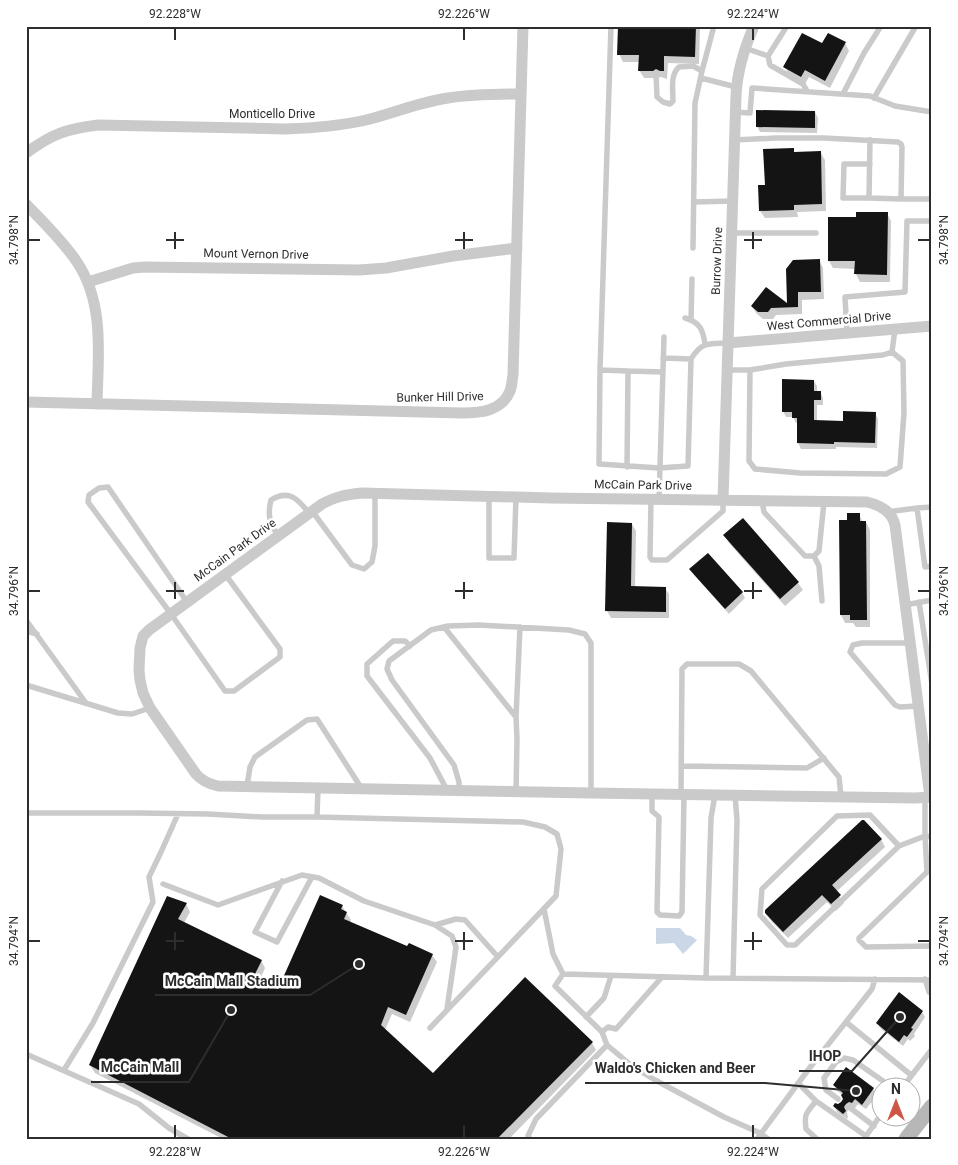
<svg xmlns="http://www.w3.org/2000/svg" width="958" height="1165" font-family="Roboto,sans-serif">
  <rect width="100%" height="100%" fill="#fff"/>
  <path fill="#cbd6e7" d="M656,928H680L686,935L691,936L697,940L683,954L674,943L656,944Z"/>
  <path fill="#0003" d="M619,26H700L699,64L668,63L667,79L661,77L657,78H644L639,70L640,62H623L619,54Z
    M845,43L849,51L830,88L809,77L805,84L789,75L785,67L823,45Z
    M815,112L818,118L817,133L760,132L757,126Z
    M793,149L795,153L820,152L825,160L826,211L797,212L798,217L765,218L760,211L766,186Z
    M887,213L891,221L890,282H860L856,274V269L833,268L829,261L857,219Z
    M819,260L823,268L824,299L802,300V314L776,315L773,319H763L757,314L752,307L789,306Z
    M814,381L817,386V392H820L823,398V405H817V421L844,422L875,413L878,419L877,448L836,447V449H801L798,443L799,423H796L793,417H786L783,411Z
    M859,515L863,522H866L870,530V627H856L853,623H845L841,615L840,522H848Z
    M742,520L798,583L803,590L785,606L729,543L725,535Z
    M632,524L636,531L635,587L665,588L669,594V618H611L607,611Z
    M691,569L742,592L745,598L729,614L694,575Z
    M881,839L885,847L836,892L844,903L836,911L827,902L788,938L771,921L766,912Z
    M186,904L190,912L184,923L261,960L265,968L259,982L279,990L342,906L351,920L350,923L408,948L432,955L437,962L410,1022L392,1014L385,1030L433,1074L592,1043L596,1050L509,1139H223L95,1073L90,1065Z
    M922,1012L925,1017L914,1034L915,1036L910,1041L908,1039L903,1046L881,1029L877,1023Z
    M846,1069L873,1089L877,1095L866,1109L858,1104L855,1108L848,1109L847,1113L848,1117L847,1119L837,1112L834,1106L840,1105L844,1100L843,1095L837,1091L834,1085Z"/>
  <path fill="#141414" d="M618,26H696L695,57L664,56V71H660L656,69L653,71H638L639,55H617Z
    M802,33L822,43L828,33L846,42L825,81L805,70L801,77L783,67Z
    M756,110L815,111V128L756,127Z
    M794,148V152L821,151L822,204L794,205V210L759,211L758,185H765L763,149Z
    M856,212H888L887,275L854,274L855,261H828V217H856Z
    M820,259L821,292H798V307L771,308L768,312H758L751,306L766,287L787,303L786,269L793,260Z
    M782,379L814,380V391H821V400H814V420L843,421V411L876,412L875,443L834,442V444L797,443V418H792V412H782Z
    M847,513H860V521H866L867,620H850V615H840L839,520H847Z
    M743,518L799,582L780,599L723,535Z
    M607,522L632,523L631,586L666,587V612L605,611Z
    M708,553L743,592L725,609L689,569Z
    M862,820H864L882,839L832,885L841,895L831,904L822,895L783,932L765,913V910Z
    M320,895L343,905L341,909L347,912L344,919L407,946L409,943L433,954L406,1015L388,1007L381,1025L433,1073L525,977L593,1042L497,1139H232L89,1065L167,896L187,903L178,919L262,960L253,978L278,989Z
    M899,992L923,1011L911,1028L913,1029L907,1037L904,1035L899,1042L876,1023Z
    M846,1067L874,1088L862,1105L855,1099L852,1103L849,1102L846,1104L844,1107L846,1111L843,1114L833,1106L835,1103L838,1104L841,1102L843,1099L841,1095L843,1093L833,1085Z"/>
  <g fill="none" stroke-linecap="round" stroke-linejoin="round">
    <path stroke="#cacaca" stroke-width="5.5" d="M745,48L768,56L787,26
      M768,56L770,65L803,84L807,91
      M656,74L657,97L663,102L670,104L673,101C673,89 670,75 679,67L693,66L702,71
      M701,78L736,87
      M843,94L864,53L881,26
      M874,98L916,26
      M735,112L750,113L752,88L870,96L895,106L932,112
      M734,140L775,138H824L898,142L901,144L902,147L901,199H932
      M870,140L869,198L901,199
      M869,198H843L844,164H870
      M694,202L733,201
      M732,233H816
      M693,248L695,103L702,71L714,26
      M685,318C700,322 703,330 705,344
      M691,320L692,279
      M847,333L845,297L905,292L907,221H932
      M892,352L903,361L904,413L900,467L886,474L800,473L755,469L749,461L750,370L786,364L883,355L892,352L895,329
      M663,358L691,359
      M600,370L611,26
      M728,370H750
      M628,371L600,370L599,464L659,468L688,466L691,359C702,341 709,344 728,343
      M627,467L628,371L663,372
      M489,496V558H514L516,497
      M651,499L650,557L652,560H667L723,511V500
      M659,499L664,337
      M762,501L764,512L805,556H814L819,551L824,502
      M917,508L925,567L932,566
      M312,511L352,565L364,569L372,562L375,546V494
      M887,512L917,508L932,507
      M278,536C270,522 267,516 271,500C289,489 298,499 309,513
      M814,556L819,566L822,601
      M187,602L108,487L99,488L89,495L88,502L171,614L225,691H234L280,657V649L225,574
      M919,602L932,684
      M905,605L932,600
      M26,620L86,703
      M444,627L516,717L517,739L516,792
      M26,631L37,634
      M910,643H862L853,645L850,652L895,705L900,707L918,706
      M410,646L405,641H393L367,664V676L430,758L447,790
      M26,685L118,713L132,714L150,708
      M516,717L520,627
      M682,766L807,768L824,758
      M247,786L250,767L255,757L307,720L317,719L362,789
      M459,791V782L454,765L392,680L387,669L389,661L431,630L448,626L479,625L569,630L585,634L591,643V793
      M652,794V811L659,817L657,912L660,915L679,916L682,912L684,795
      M681,795L682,669L687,664H739L751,671L839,777L841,797
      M925,798V836L932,837
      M26,813H139L208,814L262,817H317L523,822L545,827L557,834L561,849L556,896L430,1028
      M317,817L318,788
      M899,846L870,815L837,816L762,889L760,915L787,945H795L899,846L925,836L927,872
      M932,871L927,872L859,938V940L866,947L932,946
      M282,881L255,932L277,942L312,877
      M163,884L218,905L302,875L319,878L364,901L435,925L456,919L465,920L498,957
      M544,909L553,954L563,974L706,978L932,980
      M435,925L452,936L456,947L447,1009
      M563,974L555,986L602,1032L607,1045
      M706,978L711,818L715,795
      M733,978L737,820L735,795
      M925,979L929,992L932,994
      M586,1017L604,998L611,976
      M846,1022L911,1075
      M602,1032L608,1027L616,1029L662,977
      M26,1054L139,1104L169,1128L188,1139
      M64,1070L93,1023L153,902L149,877L161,852L178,814
      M798,1083L816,1101L866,1136
      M902,1088L932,1049
      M838,1099L826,1090L824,1078L836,1062L844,1058L853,1060L893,1088
      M816,1101C806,1114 804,1113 806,1129L817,1139
      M849,1107L874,1126
      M530,1139L528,1136L536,1119L607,1045L632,1066L655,1080L724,1117L760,1133L768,1139
      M757,1139L808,1070L872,989L875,979
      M864,1139L880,1116"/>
    <path stroke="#cacaca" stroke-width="11" d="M26,153C52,134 66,129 98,125L286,129C313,128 340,126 366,120C394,113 420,102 448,98C473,94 497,94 521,94
      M26,204C43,222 63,241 77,262C105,304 98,356 97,404
      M88,282L133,268L145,267L359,270L386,268L453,256L517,248
      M728,343L932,326
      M26,402L462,413C481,413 502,411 510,391C512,386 512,380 513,375L523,26
      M723,500L736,96C737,71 744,49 754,26
      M930,797L895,525C892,512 880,505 867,502L551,498L362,493C345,495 337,496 322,504L149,630L143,636L140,648L139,670L140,680L143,693L150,708L196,774C202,781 209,784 218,786L591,793L915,798L932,797"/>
    <path stroke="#b7b7b7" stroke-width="15" d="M906,1139L932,1106"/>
  </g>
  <path fill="none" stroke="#2d2d2d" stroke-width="2" d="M175,28V40M464,28V40M753,28V40M175,232V249M464,232V249M753,232V249M28,240H40M166,240H184M455,240H473M744,240H762M918,240H930M175,582V599M464,582V599M753,582V599M28,591H40M166,591H184M455,591H473M744,591H762M918,591H930M175,932V950M464,932V950M753,932V950M28,941H40M166,941H184M455,941H473M744,941H762M918,941H930M175,1125V1138M464,1125V1138M753,1125V1138"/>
  <g text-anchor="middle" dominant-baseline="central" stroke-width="5" stroke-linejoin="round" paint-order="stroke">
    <g font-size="12" fill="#2d2d2d" stroke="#fff">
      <text x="272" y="114">Monticello Drive</text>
      <text transform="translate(256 254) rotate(1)">Mount Vernon Drive</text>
      <text transform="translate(717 261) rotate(-88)">Burrow Drive</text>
      <text transform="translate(829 321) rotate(-5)">West Commercial Drive</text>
      <text transform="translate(440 397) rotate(-1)">Bunker Hill Drive</text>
      <text transform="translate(643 485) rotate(1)">McCain Park Drive</text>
      <text transform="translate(235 550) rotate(-36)">McCain Park Drive</text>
    </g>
  </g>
  <path fill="none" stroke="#2d2d2d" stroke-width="2" d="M359 964L310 995H155M900 1017L852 1071H799M231 1010L189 1082H91M856 1091L765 1083H585"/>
  <g fill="#2d2d2d" stroke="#fff" stroke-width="2">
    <circle cx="359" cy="964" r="5"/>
    <circle cx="900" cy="1017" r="5"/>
    <circle cx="231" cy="1010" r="5"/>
    <circle cx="856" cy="1091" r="5"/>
  </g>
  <g font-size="14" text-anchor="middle" font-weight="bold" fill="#2d2d2d" stroke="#fff" stroke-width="5" stroke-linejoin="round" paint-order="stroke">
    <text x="232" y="986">McCain Mall Stadium</text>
    <text x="825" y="1061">IHOP</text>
    <text x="140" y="1072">McCain Mall</text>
    <text x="675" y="1073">Waldo's Chicken and Beer</text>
  </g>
  <rect width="958" height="1165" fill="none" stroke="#ffffff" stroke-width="55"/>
  <g transform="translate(896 1102)"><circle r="24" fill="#ffffff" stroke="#ababab"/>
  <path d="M0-4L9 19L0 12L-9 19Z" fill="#cf5544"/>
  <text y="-8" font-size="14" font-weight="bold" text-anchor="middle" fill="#2d2d2d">N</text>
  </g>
  <rect x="28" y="28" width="902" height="1110" fill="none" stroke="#2d2d2d" stroke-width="2"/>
  <g font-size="12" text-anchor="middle" fill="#2d2d2d">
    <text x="175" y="18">92.228°W</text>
    <text x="464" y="18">92.226°W</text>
    <text x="753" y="18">92.224°W</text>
    <text transform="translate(14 240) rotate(-90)" y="4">34.798°N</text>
    <text transform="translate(944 240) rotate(-90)" y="4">34.798°N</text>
    <text transform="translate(14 591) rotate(-90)" y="4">34.796°N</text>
    <text transform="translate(944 591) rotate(-90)" y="4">34.796°N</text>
    <text transform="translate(14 941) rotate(-90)" y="4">34.794°N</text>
    <text transform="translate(944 941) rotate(-90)" y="4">34.794°N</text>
    <text x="175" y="1156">92.228°W</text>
    <text x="464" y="1156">92.226°W</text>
    <text x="753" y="1156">92.224°W</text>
  </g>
</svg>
